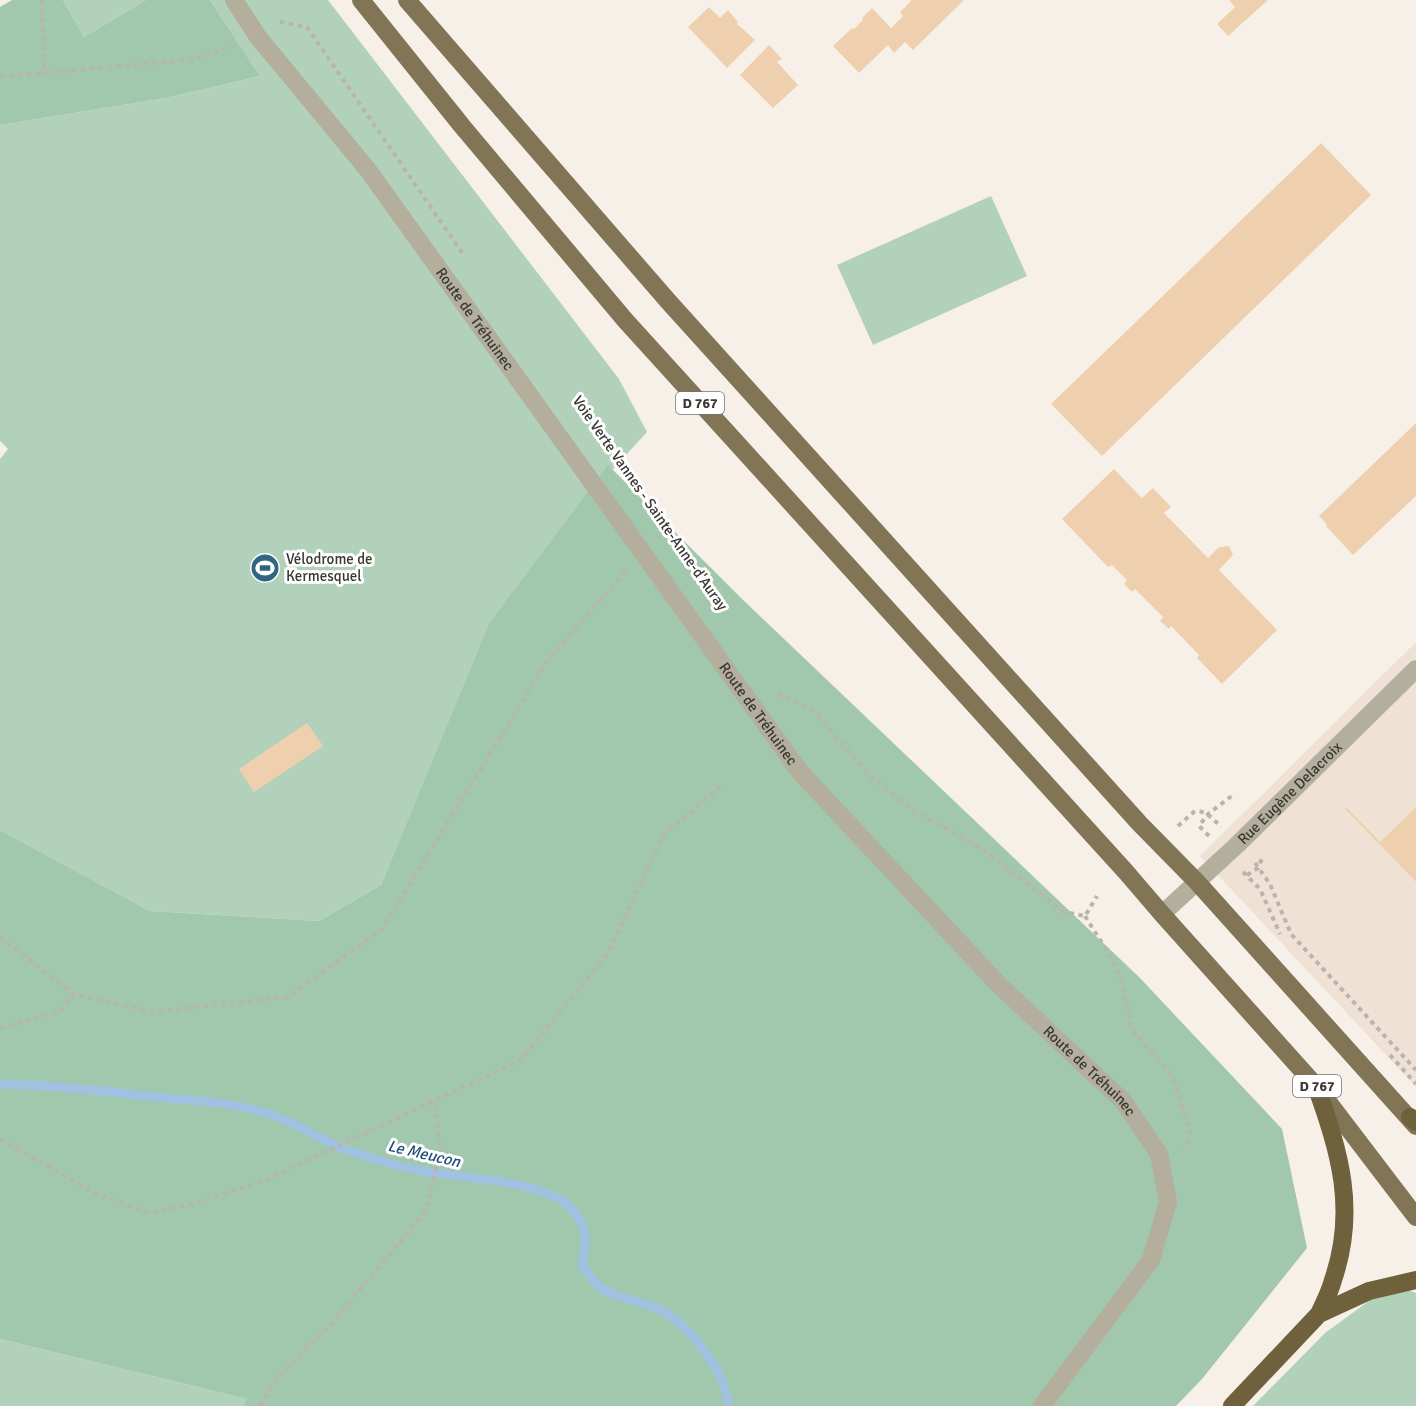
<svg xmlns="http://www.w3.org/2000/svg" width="1416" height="1406" font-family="Signika,sans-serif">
  <rect width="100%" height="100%" fill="#f7f0e9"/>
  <path fill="#efe2d5" d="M1416,642V1087L1200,856Z"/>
  <path fill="#b2d1ba" d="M63,0H146L84,37Z
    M210,0H328L619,379L647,432L571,515L491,622L381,885L319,921L150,911L0,830V459L8,449L0,441V125L166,98L260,76Z
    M991,196L1027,276L873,345L837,265Z
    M1408,1290L1416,1293V1406H1253L1325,1333L1373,1298Z
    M0,1339L247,1399L243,1406H0Z"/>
  <path fill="#a1c7ac" d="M12,0H63L84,37L146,0H210L260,76L166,98L0,125V7Z
    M608,465L742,599L1139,977L1282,1129L1307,1248L1202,1379L1176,1406H243L247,1399L0,1339V830L150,911L319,921L381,885L490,622Z"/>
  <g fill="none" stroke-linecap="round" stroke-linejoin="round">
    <path stroke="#a0c1e0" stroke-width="9" d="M0,1084C56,1085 111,1092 167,1098C200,1101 234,1103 266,1113C293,1121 317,1138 344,1149C367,1157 393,1165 418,1170C459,1179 539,1178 570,1207C588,1225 587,1242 582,1265C587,1271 591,1279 596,1284C612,1298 643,1301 661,1310C690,1326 727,1373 728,1406"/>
  </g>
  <path fill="#efd0ae" d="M910,0H964L913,50L905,42L894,53L888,45L859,73L833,46L852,28L854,29L863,20L862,18L872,8L891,28L903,16L900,12L911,1Z
    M1229,0H1268L1228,36L1217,24L1235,7Z
    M709,7L720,18L728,10L738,22L737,24L755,40L727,68L688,27Z
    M769,45L782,59L777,62L798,85L773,108L740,75Z
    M1321,143L1371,195L1102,456L1051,404Z
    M1416,423V496L1353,555L1326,526L1327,525L1319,516Z
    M1114,469L1142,498L1153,488L1171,507L1164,513L1208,558L1219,547L1229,546L1233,555L1219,570L1277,630L1222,684L1197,658L1199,655L1171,626L1169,629L1160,621L1163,617L1135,589L1132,592L1124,584L1127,580L1112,565L1108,567L1062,519Z
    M307,723L323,746L254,792L239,769Z
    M1346,807L1380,842L1416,807V882L1345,809Z"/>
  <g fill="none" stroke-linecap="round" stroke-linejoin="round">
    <path stroke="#b9b4ae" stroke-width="4" stroke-dasharray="4.5 4.5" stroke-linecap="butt" d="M42,0L44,72
      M280,22L307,27L465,257
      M0,77L196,59L233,46
      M778,694L813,710L870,776L918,814L957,834L989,854L1064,912L1085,916L1097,896
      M1178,826L1195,811C1207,811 1213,819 1221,827
      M1209,836L1199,826L1208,814L1233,795
      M1255,863L1270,884L1291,934L1416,1070
      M1243,872L1260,889L1280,934
      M1247,875L1258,868L1263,856
      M1085,916L1112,959L1122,984L1132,1030L1172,1075L1190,1131L1188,1142L1181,1145
      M0,937L74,994L154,1012L288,997L382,929L548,660L626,571
      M0,1028L59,1012L74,994
      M1390,1055L1416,1084
      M0,1139L95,1193L149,1213L193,1204L268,1179L521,1060L608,953L663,836L723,784
      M260,1406L277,1378L331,1324L426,1211L440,1150L435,1100"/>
    <g stroke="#b4ae9c" stroke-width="18">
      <path id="s1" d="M234,0L258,37L368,170L800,772L999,985L1123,1101L1159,1154L1168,1202L1151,1260L1042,1406"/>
      <path id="s2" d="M1162,914L1237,845L1416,669"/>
    </g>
    <path stroke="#817556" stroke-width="18" d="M361,0L462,126L625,320L1126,872L1162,914L1316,1086L1416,1217
      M407,0L668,301L1140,824L1197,882L1416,1126"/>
    <path stroke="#6f613c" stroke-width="18" d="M1316,1086C1340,1153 1357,1210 1333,1280C1330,1292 1324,1303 1319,1314
      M1410,1117L1416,1122
      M1232,1406L1319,1314L1369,1291L1416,1280"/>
  </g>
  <defs>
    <g id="stadium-disc" transform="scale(1.5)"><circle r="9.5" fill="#316682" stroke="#fefefe"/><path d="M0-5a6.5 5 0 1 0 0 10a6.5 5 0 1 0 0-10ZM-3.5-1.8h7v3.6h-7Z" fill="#fff"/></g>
  </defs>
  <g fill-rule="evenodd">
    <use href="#stadium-disc" x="265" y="568"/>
  </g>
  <g text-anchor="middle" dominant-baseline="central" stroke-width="6" stroke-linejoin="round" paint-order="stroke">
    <g fill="#fefefe" stroke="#757371" stroke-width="1.5">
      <rect x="676" y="392" width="48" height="22" rx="4.5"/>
      <rect x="1293" y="1075" width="48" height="22" rx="4.5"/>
    </g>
    <g font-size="14" font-weight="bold" fill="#3a3835">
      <text x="700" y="403">D 767</text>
      <text x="1317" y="1086">D 767</text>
    </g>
    <g font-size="15" fill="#3a3835" stroke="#fefefe">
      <text stroke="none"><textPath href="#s1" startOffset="400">Route de Tréhuinec</textPath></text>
      <text transform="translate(650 503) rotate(55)">Voie Verte Vannes - Sainte-Anne-d'Auray</text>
      <text stroke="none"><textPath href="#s1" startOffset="886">Route de Tréhuinec</textPath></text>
      <text stroke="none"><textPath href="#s2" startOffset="176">Rue Eugène Delacroix</textPath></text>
      <text stroke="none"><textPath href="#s1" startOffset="1374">Route de Tréhuinec</textPath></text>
    </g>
    <g font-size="15" fill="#3a3835" stroke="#fefefe" text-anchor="start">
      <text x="286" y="559">Vélodrome de<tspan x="286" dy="17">Kermesquel</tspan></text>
    </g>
    <g font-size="16" font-style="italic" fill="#1e5079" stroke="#fefefe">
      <text transform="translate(424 1154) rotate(13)">Le Meucon</text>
    </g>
  </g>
</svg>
